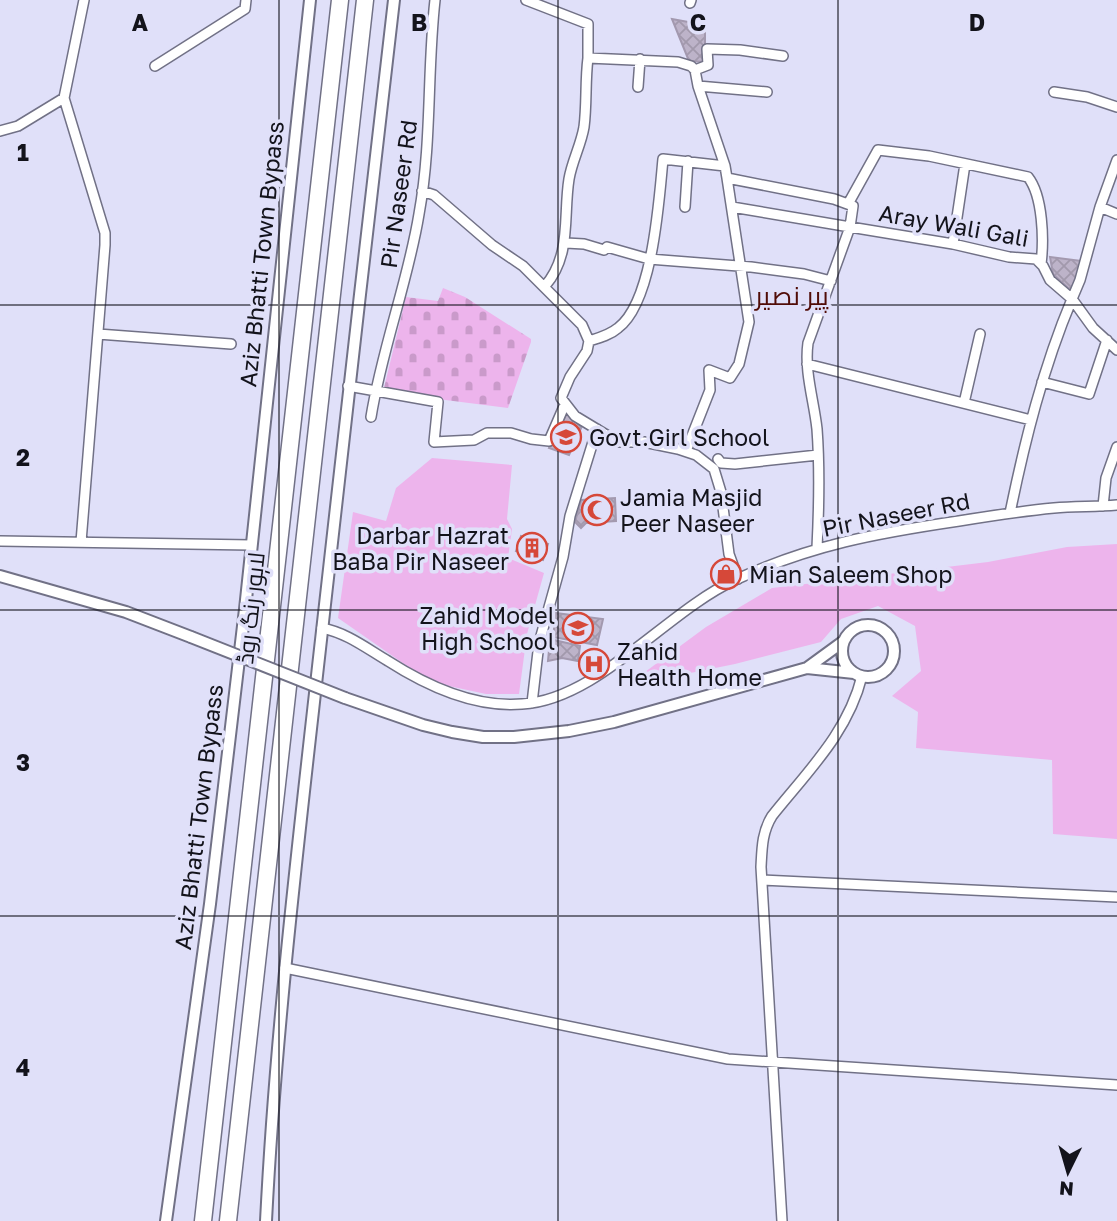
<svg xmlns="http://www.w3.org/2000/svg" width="1117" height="1221" font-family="'Golos Text',Cairo,sans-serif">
  <defs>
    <pattern id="cemetery-stones" width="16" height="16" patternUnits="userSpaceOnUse" patternTransform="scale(1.75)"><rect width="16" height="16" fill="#edb4ec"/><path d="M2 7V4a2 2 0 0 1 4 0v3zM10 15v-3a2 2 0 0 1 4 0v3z" fill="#ca9aca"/></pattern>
    <pattern id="building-cross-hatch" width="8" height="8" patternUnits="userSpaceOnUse" patternTransform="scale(1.75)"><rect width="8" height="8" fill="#bdb3c9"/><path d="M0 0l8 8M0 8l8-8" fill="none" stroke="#a299ac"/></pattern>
  </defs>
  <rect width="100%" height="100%" fill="#e0e0f9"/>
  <path fill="url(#cemetery-stones)" d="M443,288L465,297L531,339V342L508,408L383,392L406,297L438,301Z"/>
  <path fill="#edb4ec" d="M432,458L512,465L507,519L512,529L508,558L544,573L527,634L519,694H486L430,682L338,618L353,512L386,521L396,488Z
    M1117,544V839L1053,834L1052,760L916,748L918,712L892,696L921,671L915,626L878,606L841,619L821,642L735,664L626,686L706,627L772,588L988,562L1067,547Z"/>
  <path fill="url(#building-cross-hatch)" stroke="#a399af" stroke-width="2" d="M672,19L705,25V62L689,61Z
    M1050,257L1082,261L1073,289L1068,288L1053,274Z
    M567,413L582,426L569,455L549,448Z
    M615,498L616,521L586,523L581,528L575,522L581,500Z
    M521,536L548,544L543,560L516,551Z
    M556,613L603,619L597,645L553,637Z
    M550,639L580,646L578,661L562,658L548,661Z"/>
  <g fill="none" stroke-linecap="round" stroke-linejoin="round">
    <g stroke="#717186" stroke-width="12">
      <path id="minor" d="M526,0L588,24V58L678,62L691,66L695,70L698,86L725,166L727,178L834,199L853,206L850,227L953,244L1009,257L1036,259L1043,266L1050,280L1072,299C1043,368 1025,440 1010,513
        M690,3L691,0
        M155,66L245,9L246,0
        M695,70L708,65L707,49L740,50L783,56
        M698,86L767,92
        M638,87L640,59
        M1054,92L1087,97L1117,107
        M64,98L105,233V245L81,542
        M0,131L18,126L64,98L84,0
        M1117,160L1100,207L1080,280L1072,299L1093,328L1117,350
        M422,191L434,195L492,245L523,266L582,325L589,341L587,351L570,377L561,398L575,416L618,442H644L678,449L696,455L714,469L721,492L729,554L738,579
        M848,204L878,150L929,156L1028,177C1043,196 1044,240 1041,264
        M685,207L688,161
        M732,207L850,227L808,343C804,371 814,401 817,429C820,469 819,508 817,548
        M1100,207L1117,214
        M566,243L584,244L604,250L607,247L649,259L751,267L804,274L831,281
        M953,244L965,164
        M545,286C572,255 563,216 569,179C572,161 581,145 584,127C587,104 585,81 588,58
        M98,334L231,344
        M589,341C599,338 610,335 618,328C653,302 659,200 663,159L725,166
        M807,364L1031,420
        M1042,382L1089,394L1107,340
        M348,386L438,402L434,442L474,440L487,433H511L531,439L549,441L565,404
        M964,403L980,334
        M371,417C382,348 408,282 419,214C432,143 427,71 435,0
        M686,451L710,390L709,370L730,378L739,364L749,322L727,178
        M718,459L721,463L735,464L818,455
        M1103,506L1106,478L1117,447
        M0,541L251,545
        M322,628C347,633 366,648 388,661C427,686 474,708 522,704C597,700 667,611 735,580C811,545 877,533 959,521C990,516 1022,511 1054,508C1075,506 1096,507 1117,505
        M532,703L539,643L563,557L570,516L597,429
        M762,880L1117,897
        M285,968L728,1059L1117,1085
        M782,1221L761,867C762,848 762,832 772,816C807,772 848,733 862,676"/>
    </g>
    <g stroke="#717186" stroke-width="14">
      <path id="tertiary" d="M0,576L126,612L191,637
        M842 651a26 26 0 1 1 52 0a26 26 0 1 1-52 0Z
        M807,668L844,641
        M345,698L423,725L452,732L483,737H514L569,731L614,722L807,668L854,673
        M166,1221L210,904L245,609L310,0
        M266,1221C276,1024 300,828 322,631C346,421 369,210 394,0"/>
    </g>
    <g stroke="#717186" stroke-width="19">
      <path id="motorway" d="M203,1221L340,0
        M228,1221L365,0"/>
    </g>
    <use href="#minor" stroke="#fff" stroke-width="9"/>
    <use href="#tertiary" stroke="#fff" stroke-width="10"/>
    <use href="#motorway" stroke="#fff" stroke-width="16"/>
    <g stroke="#717186" stroke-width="14" stroke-linecap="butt">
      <path id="tertiary-bridge" d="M191,637L345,698"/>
    </g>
    <use href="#tertiary-bridge" stroke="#fff" stroke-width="10"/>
  </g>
  <path fill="none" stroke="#13131b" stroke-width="2" stroke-opacity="0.55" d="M279,0V1221M558,0V1221M838,0V1221M0,305H1117M0,610H1117M0,916H1117"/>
  <defs>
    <g id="school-ring" transform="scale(1.575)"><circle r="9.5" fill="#e0e0f9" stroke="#d64839" stroke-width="1.5"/><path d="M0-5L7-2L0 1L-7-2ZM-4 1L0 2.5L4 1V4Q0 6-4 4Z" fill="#d64839"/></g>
    <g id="mosque-ring" transform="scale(1.575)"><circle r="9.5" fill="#e0e0f9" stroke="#d64839" stroke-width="1.5"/><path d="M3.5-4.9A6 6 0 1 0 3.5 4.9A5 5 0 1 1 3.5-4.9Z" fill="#d64839"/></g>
    <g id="building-ring" transform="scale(1.575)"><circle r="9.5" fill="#e0e0f9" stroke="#d64839" stroke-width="1.5"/><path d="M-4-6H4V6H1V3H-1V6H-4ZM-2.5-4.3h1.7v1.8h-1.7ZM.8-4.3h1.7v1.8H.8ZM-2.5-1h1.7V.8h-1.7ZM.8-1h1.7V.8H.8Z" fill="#d64839"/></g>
    <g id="shop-ring" transform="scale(1.575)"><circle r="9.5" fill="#e0e0f9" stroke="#d64839" stroke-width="1.5"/><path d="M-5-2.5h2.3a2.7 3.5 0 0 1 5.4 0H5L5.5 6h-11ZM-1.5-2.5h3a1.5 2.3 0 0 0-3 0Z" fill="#d64839"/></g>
    <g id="hospital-ring" transform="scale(1.575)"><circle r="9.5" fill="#e0e0f9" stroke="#d64839" stroke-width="1.5"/><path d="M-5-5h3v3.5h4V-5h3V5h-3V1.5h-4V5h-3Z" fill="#d64839"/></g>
  </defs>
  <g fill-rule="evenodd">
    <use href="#school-ring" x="566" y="437"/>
    <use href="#mosque-ring" x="597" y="510"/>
    <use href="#building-ring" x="532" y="548"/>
    <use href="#shop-ring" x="726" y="574"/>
    <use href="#school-ring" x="578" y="628"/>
    <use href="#hospital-ring" x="594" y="664"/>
  </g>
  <g text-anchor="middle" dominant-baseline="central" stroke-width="7" stroke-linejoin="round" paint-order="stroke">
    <g font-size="23" fill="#13131b" stroke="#e0e0f9">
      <text transform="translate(398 194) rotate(-82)">Pir Naseer Rd</text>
      <text transform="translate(954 225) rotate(10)">Aray Wali Gali</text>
      <text transform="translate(261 254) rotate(-84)">Aziz Bhatti Town Bypass</text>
      <text transform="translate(896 514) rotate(-11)">Pir Naseer Rd</text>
      <text transform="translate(250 608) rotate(-84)">لاہور رنگ روڈ</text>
      <text transform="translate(198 817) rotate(-83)">Aziz Bhatti Town Bypass</text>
    </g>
    <g font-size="23" fill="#13131b" stroke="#e0e0f9" text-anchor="start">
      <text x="589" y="437">Govt.Girl School</text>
      <text x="620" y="497">Jamia Masjid<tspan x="620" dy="26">Peer Naseer</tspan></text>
      <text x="509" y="535" text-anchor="end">Darbar Hazrat<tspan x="509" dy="26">BaBa Pir Naseer</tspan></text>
      <text x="749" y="574">Mian Saleem Shop</text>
      <text x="555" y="615" text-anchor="end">Zahid Model<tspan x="555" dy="26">High School</tspan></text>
      <text x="617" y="651">Zahid<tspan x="617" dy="26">Health Home</tspan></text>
    </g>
    <g font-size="26" fill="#500c07" stroke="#e0e0f9">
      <text x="792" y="295">پیر نصیر</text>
    </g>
  </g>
  <g font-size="23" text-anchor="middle" font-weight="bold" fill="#13131b" stroke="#e0e0f9" stroke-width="7" stroke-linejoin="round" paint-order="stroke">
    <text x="140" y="31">A</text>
    <text x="419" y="31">B</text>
    <text x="698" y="31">C</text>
    <text x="977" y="31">D</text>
    <text x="23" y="161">1</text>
    <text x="23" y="466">2</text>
    <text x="23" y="771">3</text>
    <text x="23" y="1076">4</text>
  </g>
  <g transform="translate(1068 1172) rotate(185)" stroke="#e0e0f9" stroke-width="5" paint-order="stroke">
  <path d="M0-5L12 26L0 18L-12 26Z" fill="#13131b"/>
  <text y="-10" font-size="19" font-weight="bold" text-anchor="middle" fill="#13131b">N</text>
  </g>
</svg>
